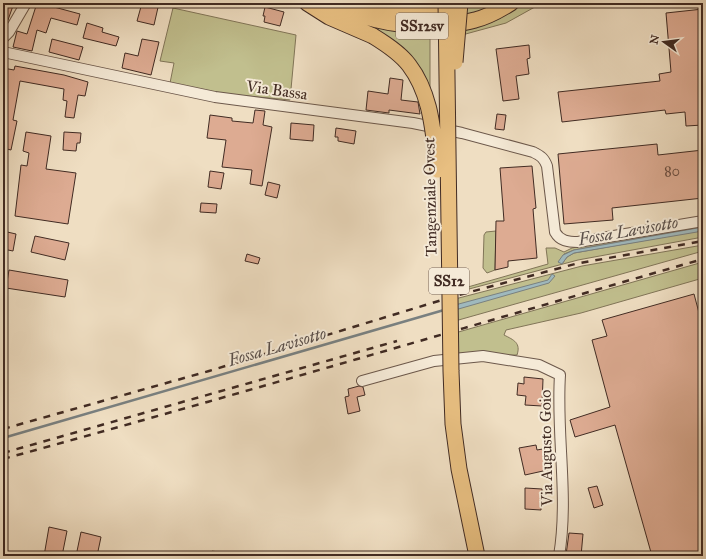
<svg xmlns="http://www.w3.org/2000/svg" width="706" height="559" font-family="'IM FELL Great Primer',serif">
  <rect width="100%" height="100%" fill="#efdec2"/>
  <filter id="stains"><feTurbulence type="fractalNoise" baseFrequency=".005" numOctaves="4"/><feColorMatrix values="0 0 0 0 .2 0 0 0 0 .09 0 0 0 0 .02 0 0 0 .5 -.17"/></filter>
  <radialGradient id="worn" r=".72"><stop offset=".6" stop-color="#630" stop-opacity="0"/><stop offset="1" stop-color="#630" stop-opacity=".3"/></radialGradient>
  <path fill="#c1bf8e" stroke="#817558" d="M318,3H325L430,30V93L421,72Z
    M465,3L496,5L464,17Z
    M519,3H542L506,23L462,35L463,26L510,8Z
    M173,8L296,35L290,100L215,93L170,83L174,63L160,61Z
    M703,223V227L574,250L564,254L562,264L567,257L574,253L703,230V237L578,260L454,293V291L548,264L546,248H555L564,252L572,248Z
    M496,231L495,270L487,273L483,268L484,235L486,232Z
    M703,245V251L455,321V299L582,266Z
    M703,262V278L581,313L506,330L504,335C514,340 521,343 517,355L455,356V333Z
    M212,551L244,556H211Z"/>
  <path fill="#9fb9be" stroke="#798080" d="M703,227V230L697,232L574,253L567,257L562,264L558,262L563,255L574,250Z
    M552,274L555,276L549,283L455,310V305L548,280Z"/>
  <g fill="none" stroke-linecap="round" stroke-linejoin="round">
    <path stroke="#798080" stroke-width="2.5" d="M3,438L444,310"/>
  </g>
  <path fill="#ddab92" stroke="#412b23" d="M3,3H14L8,20L3,29Z
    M37,3H56L54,7L80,14L77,25L51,18L46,33L37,30L32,51L13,47L17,31L27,34Z
    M142,3H159L154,25L137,21Z
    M265,7L284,12L280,26L264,22L265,16H263Z
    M703,9V125L686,126L685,112L666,114L665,110L562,122L558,92L660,81L659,74L671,72L666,13Z
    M87,23L103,28L102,32L119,37L116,46L83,38Z
    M52,39L83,47L79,60L49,52Z
    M142,39L159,42L151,75L122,68L125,53L138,56Z
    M529,45L530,58L527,59L529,74L516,76L519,99L503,101L496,49Z
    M15,66L64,75L88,82L85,96L78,95L74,118L65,117L67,101L63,100L64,89L20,81L13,120L17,121L11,150L3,148V68L14,70Z
    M390,78L403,80L401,100L418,102L420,114L389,110V113L366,110L368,91L388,94Z
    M255,110L265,111L263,125L272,127L262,186L250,184L252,170L222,167L226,140L207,138L210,115L232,118V121L253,123Z
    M497,114L506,115L504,130L495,129Z
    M291,123L314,125L313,141L290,139Z
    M336,128L356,131L354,144L338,141V137H335Z
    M26,132L51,136L46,169L76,173L68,224L15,216L21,165L27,166L29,153L23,151Z
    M64,132L81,133L80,143H77L76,151L63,150Z
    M657,144L658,155L703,150V198L612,208L613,220L564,224L558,154Z
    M532,166L536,208L533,209L537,258L508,261V267L495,270L496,221H504L500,168Z
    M210,171L224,173L221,189L208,187Z
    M268,182L280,185L277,198L265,195Z
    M201,203L217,204L216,213L200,212Z
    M3,231L16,234L13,251L3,249Z
    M35,236L69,243L65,260L31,252Z
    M247,254L260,258L258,264L245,261Z
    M9,270L68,280L65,297L6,288Z
    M694,294L703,328V556H652L615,425L575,437L570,420L610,407L592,340L607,336L602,320Z
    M524,377L543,379L542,406L525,405L526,396L517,395L518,383L524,384Z
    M359,386L363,387L365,395L357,397L360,411L348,414L345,397L349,396L348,389Z
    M536,445L537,450L548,448L552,469L525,475L519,448Z
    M597,486L603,505L594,508L588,488Z
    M525,488L542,489L541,510L525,509Z
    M49,527L67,531L62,556H44Z
    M81,532L101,537L97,556H76Z
    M569,533L583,534L581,556L566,555Z"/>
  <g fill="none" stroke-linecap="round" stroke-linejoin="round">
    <g stroke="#6c584b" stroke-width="12">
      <path id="minor" d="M3,38L9,32L26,3
        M3,52L215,97L413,123L462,133L533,152C541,156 544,158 547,166L555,232C560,241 568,242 578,242L703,221
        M362,381L434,361L483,356L539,365L560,375C556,435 569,496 559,556"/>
    </g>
    <g stroke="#412b23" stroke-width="17">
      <path id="highway" d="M307,3L329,17L373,36
        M332,3C368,22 405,28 445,25C455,24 465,23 475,20C487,17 500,10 511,3
        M357,3C388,17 422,12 454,3"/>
    </g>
    <use href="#minor" stroke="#f5ead7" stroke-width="10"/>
    <use href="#highway" stroke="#e8bf81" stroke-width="15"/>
    <path stroke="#412b23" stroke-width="2.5" stroke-dasharray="7 7" stroke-linecap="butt" d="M3,429L209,371L455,296L575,264L703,241
      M3,453L397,341
      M3,459C237,395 470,326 703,259"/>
    <g stroke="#412b23" stroke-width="17" stroke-linecap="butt">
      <path id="highway-bridge" d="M446,3L451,371L453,424L459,469L477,556
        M373,36C386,44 400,53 409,65C432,95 433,134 438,170
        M455,62L460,3"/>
    </g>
    <use href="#highway-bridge" stroke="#e8bf81" stroke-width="15"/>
  </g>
  <g text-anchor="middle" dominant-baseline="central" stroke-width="4" stroke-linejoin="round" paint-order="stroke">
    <g font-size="14" fill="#684b3f">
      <text x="672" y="171">80</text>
    </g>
    <g fill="#f5ead7" stroke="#776459" stroke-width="1">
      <rect x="396" y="13" width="52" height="26" rx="3"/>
      <rect x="429" y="268" width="40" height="26" rx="3"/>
    </g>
    <g font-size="15" font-weight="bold" fill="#412b23">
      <text x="422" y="26">SS12sv</text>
      <text x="449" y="281">SS12</text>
    </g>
    <g font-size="16" fill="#412b23" stroke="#f5ead7">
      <text transform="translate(277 90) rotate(8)">Via Bassa</text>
      <text transform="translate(430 197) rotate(-91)">Tangenziale Ovest</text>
      <text transform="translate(546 448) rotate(-91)">Via Augusto Goio</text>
    </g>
    <g font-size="17" font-style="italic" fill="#584e4a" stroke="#f5ead7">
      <text transform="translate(628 231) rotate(-10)">Fossa Lavisotto</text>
      <text transform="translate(277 347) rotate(-16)">Fossa Lavisotto</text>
    </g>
  </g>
  <rect width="706" height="559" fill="none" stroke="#efdec2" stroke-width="16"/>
  <rect x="4" y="4" width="698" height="551" fill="none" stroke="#412b23" stroke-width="2"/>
  <rect x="8" y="8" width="690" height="543" fill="none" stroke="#412b23"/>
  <g transform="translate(664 42) rotate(284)" stroke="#f5ead7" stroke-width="3" paint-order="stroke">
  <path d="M0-3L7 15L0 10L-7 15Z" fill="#412b23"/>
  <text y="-6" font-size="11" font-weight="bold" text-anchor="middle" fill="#412b23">N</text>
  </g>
  <rect width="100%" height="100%" filter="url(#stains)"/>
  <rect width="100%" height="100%" fill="url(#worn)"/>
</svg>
